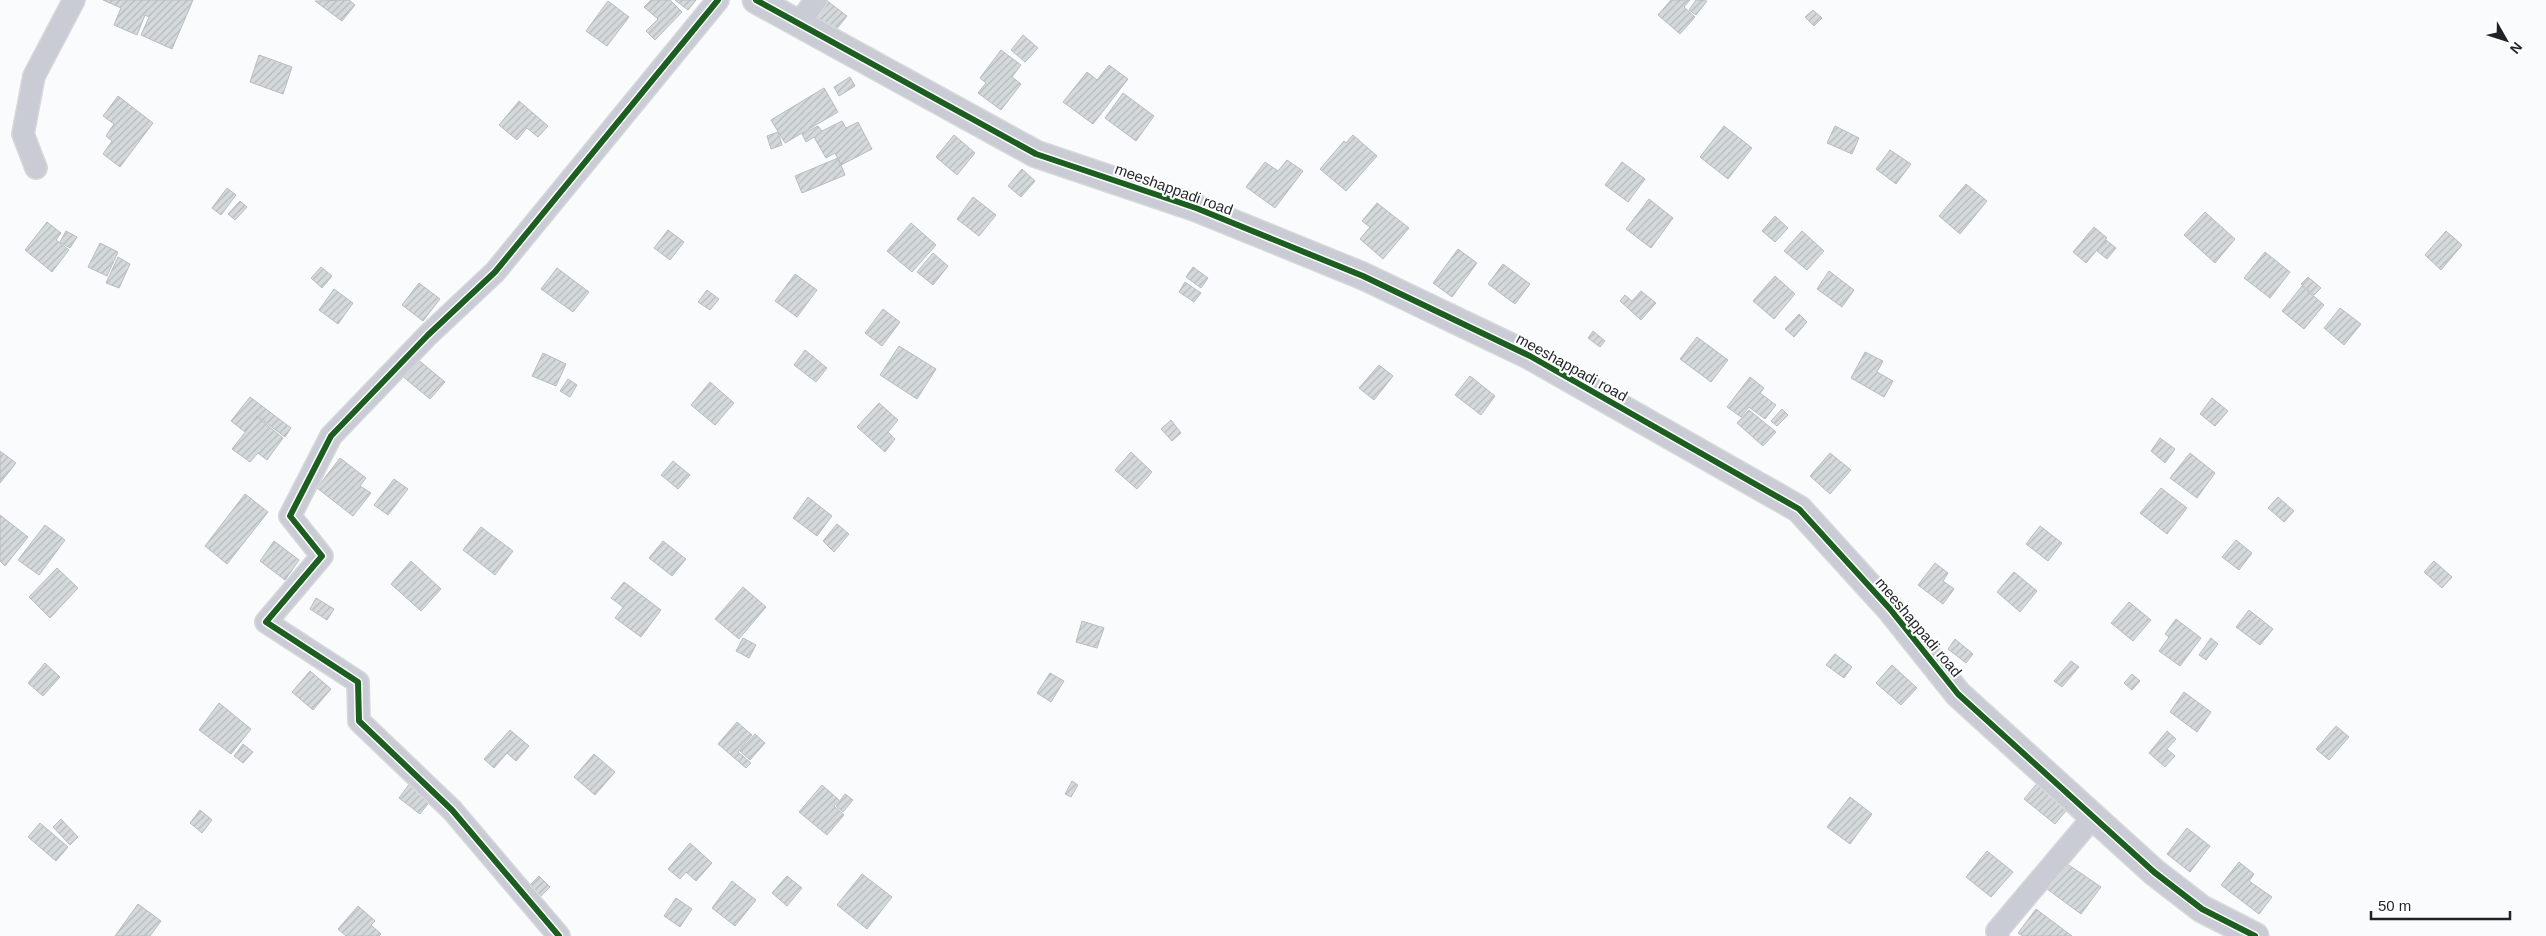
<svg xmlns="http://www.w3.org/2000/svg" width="2546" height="936" font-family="Helvetica,sans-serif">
  <defs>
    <pattern id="building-hatch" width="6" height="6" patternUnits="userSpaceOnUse" patternTransform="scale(1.25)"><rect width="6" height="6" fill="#d4d9db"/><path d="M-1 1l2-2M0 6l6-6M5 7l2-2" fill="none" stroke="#b6babc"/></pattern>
  </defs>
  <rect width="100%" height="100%" fill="#f9fbfd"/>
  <path fill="url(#building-hatch)" stroke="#b9bdbf" d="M103,0H193L172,49L141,35L149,17L145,15L137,35L114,25L121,8Z
    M349,0L355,5L342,21L315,1Z
    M651,0H670L682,12L655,40L646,31L658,19L644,7Z
    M675,0H696L688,10Z
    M826,0L847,16L835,31L812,13Z
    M1671,0H1690L1684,7L1695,17L1680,34L1658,15Z
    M1696,0L1707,1L1696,15L1689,10Z
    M608,1L629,17L607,46L586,31Z
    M1813,10L1822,18L1814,26L1805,17Z
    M1023,35L1038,48L1025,62L1011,50Z
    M1001,50L1021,65L1012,77L1021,84L1001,110L978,93L986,83L980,78Z
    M259,55L292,67L283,94L250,82Z
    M1109,65L1128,79L1093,124L1063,102L1087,72L1097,80Z
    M850,77L855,86L839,96L834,87Z
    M824,88L838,112L785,143L771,120Z
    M1123,93L1154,116L1136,141L1105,118Z
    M118,96L153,123L120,167L103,154L112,141L106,136L114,124L103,116Z
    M519,101L548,126L538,137L527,128L517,140L499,125Z
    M842,121L846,128L858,122L872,149L841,165L835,153L826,158L814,137L806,142L802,134L818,126L822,131Z
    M1724,126L1752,148L1728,179L1700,157Z
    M1835,126L1859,138L1852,154L1827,143Z
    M778,132L782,145L771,149L767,136Z
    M954,135L975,153L957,175L936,157Z
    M1353,135L1377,156L1346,191L1320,169L1344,141L1346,143Z
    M1890,150L1911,164L1896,184L1876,169Z
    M838,158L845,175L802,193L795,176Z
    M1287,160L1303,171L1275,208L1246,187L1265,162L1278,171Z
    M1622,162L1645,179L1628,202L1605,185Z
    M1022,169L1035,181L1021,197L1008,186Z
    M1966,184L1987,201L1960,234L1939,216Z
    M227,188L236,195L221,215L212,208Z
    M973,197L996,215L979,236L957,219Z
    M1649,199L1673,218L1651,248L1626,229Z
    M240,201L247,207L235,220L228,214Z
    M1377,203L1409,228L1383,259L1360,239L1370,227L1362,221Z
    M2205,212L2235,239L2215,263L2184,235Z
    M1775,216L1788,228L1775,242L1762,231Z
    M47,222L61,233L56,240L69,250L52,272L25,250Z
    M911,223L936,245L912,272L887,251Z
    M2094,227L2107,238L2086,263L2073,252Z
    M668,230L684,242L670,260L654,248Z
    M66,231L77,237L70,248L60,242Z
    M1802,231L1824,251L1807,270L1784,251Z
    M2446,231L2462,245L2441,270L2425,255Z
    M2106,240L2116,248L2107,259L2097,251Z
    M100,243L118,252L107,276L88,267Z
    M1458,249L1477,263L1452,297L1433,283Z
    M2265,252L2290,272L2270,298L2244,278Z
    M933,253L948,266L933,285L917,272Z
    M118,257L130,264L119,288L106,283Z
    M1503,264L1530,284L1515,304L1488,284Z
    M321,267L332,276L322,288L311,278Z
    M1193,267L1208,278L1201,288L1186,277Z
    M557,268L589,292L573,312L541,289Z
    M1829,271L1854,290L1842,307L1817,289Z
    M795,274L817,290L797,317L775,301Z
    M1775,276L1795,294L1774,319L1753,301Z
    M2308,277L2321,288L2314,295L2301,284Z
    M1185,282L1201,293L1194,302L1179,292Z
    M419,283L440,299L423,321L402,305Z
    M2302,286L2324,305L2304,329L2282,311Z
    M334,289L353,303L338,324L319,310Z
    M707,290L719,299L710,310L698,302Z
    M1641,291L1656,303L1641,320L1620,301L1625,295L1632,301Z
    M2340,308L2361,324L2344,345L2324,328Z
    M883,309L900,322L882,346L865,333Z
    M1799,314L1807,322L1794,337L1785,329Z
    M1593,331L1605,341L1600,347L1588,338Z
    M1697,337L1728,360L1711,382L1680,359Z
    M899,346L936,369L917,399L880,375Z
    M805,350L827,368L816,382L794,365Z
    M1865,352L1883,361L1877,372L1893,381L1884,397L1851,378Z
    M543,353L566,364L556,386L532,376Z
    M416,358L445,382L430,399L401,375Z
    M1379,365L1393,376L1374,400L1359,388Z
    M1470,376L1495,396L1481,415L1455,395Z
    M1750,377L1764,388L1760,393L1776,405L1765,419L1749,407L1741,417L1727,407Z
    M568,379L577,385L570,397L560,391Z
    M710,382L734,403L715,425L691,405Z
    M250,397L291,428L285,437L257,416L245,432L231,421Z
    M2212,398L2228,411L2215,426L2200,414Z
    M879,403L898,420L888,432L895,439L885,452L857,427Z
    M1782,409L1788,415L1777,426L1771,421Z
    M1749,410L1776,432L1763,446L1737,423Z
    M257,417L283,438L267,460L258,453L250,462L232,449Z
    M1171,420L1181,433L1172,441L1161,429Z
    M2160,438L2175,449L2165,463L2151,451Z
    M0,451L16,463L0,483Z
    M1131,452L1152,472L1137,489L1115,470Z
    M1830,453L1851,470L1830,494L1810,476Z
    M2190,453L2215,473L2197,498L2170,478Z
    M340,458L366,478L360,486L371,493L353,516L317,488Z
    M673,461L690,475L678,489L661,475Z
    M394,479L408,489L388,515L374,505Z
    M2161,488L2187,508L2167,534L2140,513Z
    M245,494L268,512L227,564L205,546Z
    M808,497L832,516L817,536L793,518Z
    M2278,497L2294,511L2284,522L2268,508Z
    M0,515L28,537L5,566L0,561Z
    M837,524L849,534L834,552L823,541Z
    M45,525L65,540L39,575L18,560Z
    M2040,526L2062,543L2048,561L2026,544Z
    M481,527L513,551L495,575L463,550Z
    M2236,540L2252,553L2239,570L2222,557Z
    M274,541L299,560L285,580L260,561Z
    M663,541L686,559L672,576L649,558Z
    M411,561L441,589L421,611L391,584Z
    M2434,561L2452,577L2442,588L2424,572Z
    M1935,563L1948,573L1943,581L1954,589L1943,604L1918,585Z
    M57,568L78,588L50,618L29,597Z
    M2014,572L2037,591L2020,612L1997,592Z
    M624,582L661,610L641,637L615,618L623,607L611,598Z
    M743,587L766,607L739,639L715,619Z
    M316,598L334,609L327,620L310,609Z
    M2129,602L2151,620L2133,641L2111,623Z
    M2249,610L2273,629L2260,645L2236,627Z
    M2176,619L2201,638L2180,666L2159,651L2169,637L2165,634Z
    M1082,621L1104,628L1097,648L1076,642Z
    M743,638L756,645L749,658L736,651Z
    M2211,638L2218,644L2206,660L2199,655Z
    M1955,639L1973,654L1966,663L1948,649Z
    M1835,654L1852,667L1844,678L1826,665Z
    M2071,661L2079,667L2062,687L2054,681Z
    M45,663L60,677L43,696L28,683Z
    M1892,665L1917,688L1901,705L1876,683Z
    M310,671L331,689L313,710L292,692Z
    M1050,673L1064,681L1051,702L1037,693Z
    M2132,674L2140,681L2132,690L2124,683Z
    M2184,692L2211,712L2197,732L2170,712Z
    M219,703L251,729L231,754L199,730Z
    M737,722L752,735L738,752L751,763L746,768L718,744Z
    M2336,726L2349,737L2329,760L2316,749Z
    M510,730L529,746L516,761L507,753L494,768L484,759Z
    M2167,731L2176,739L2167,749L2175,756L2165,767L2149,753Z
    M755,734L765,743L750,760L740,751Z
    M243,744L253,752L243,763L234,756Z
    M594,754L615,772L595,795L574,777Z
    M416,775L437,792L420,814L399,798Z
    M1072,781L1078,785L1071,797L1065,794Z
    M2039,781L2070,806L2055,824L2024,799Z
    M822,785L839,800L834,806L844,815L827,835L799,812Z
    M845,794L853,800L843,812L836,806Z
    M1850,797L1872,814L1850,844L1827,827Z
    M200,810L212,820L202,833L190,823Z
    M61,819L78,837L70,845L53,827Z
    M40,823L68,847L56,861L28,837Z
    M2187,828L2210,846L2190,872L2167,854Z
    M690,843L712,863L696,881L686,872L680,879L668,869Z
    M1987,851L2013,872L1991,897L1966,877Z
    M2239,862L2254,874L2249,881L2272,897L2259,914L2221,885Z
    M2066,863L2101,887L2081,914L2047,889Z
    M862,874L892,897L867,929L837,905Z
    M539,876L550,887L537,900L526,889Z
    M787,876L802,888L787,906L772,893Z
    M732,881L756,900L735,926L712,908Z
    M676,898L692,909L680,927L664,916Z
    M138,904L161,921L150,936H115Z
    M358,906L375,921L371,925L381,934L379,936H346L338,929Z
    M2036,909L2072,936H2023L2018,933Z"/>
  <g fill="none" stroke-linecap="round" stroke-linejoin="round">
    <g stroke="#d7d8da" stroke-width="24">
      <path id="minor" d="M798,24L816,0
        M36,168L23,134L34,76L74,0
        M559,936L452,810L359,721L358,682L266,622L322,556L290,516L331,436L428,335L495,272L718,0
        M1998,936L1997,931L2094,816"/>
    </g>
    <g stroke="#d7d8da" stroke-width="29">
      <path id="tertiary" d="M756,0L1036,154L1196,208L1363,276L1530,356L1799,509L1890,609L1958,694L2154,872L2202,909L2255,936"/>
    </g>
    <use href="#minor" stroke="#c9cbd5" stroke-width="21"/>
    <use href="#tertiary" stroke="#c9cbd5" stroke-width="26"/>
    <g stroke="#fff" stroke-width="9">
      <path id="cycleway" d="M756,0L1036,154L1196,208L1363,276L1530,356L1799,509L1890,609L1958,694L2154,872L2202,909L2255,936
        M559,936L452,810L359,721L358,682L266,622L322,556L290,516L331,436L428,335L495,272L718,0"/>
    </g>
    <use href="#cycleway" stroke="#1b5e20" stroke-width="6"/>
  </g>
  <g text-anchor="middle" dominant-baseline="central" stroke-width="4" stroke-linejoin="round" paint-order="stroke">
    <g font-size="15" fill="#1e2327" stroke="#fff">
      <text transform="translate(1174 189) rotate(20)">meeshappadi road</text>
      <text transform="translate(1572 367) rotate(29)">meeshappadi road</text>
      <text transform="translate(1919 627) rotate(50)">meeshappadi road</text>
    </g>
  </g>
  <g transform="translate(2506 40) rotate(129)" stroke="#ffffff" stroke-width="4" paint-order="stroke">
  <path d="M0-4L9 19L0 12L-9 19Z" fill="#1e2327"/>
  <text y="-8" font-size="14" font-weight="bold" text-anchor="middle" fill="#1e2327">N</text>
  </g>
  <path d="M2371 911v8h139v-8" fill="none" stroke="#1e2327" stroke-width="2.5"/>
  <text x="2378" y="911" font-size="15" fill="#1e2327" stroke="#ffffff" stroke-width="4" paint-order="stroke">50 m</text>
</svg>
